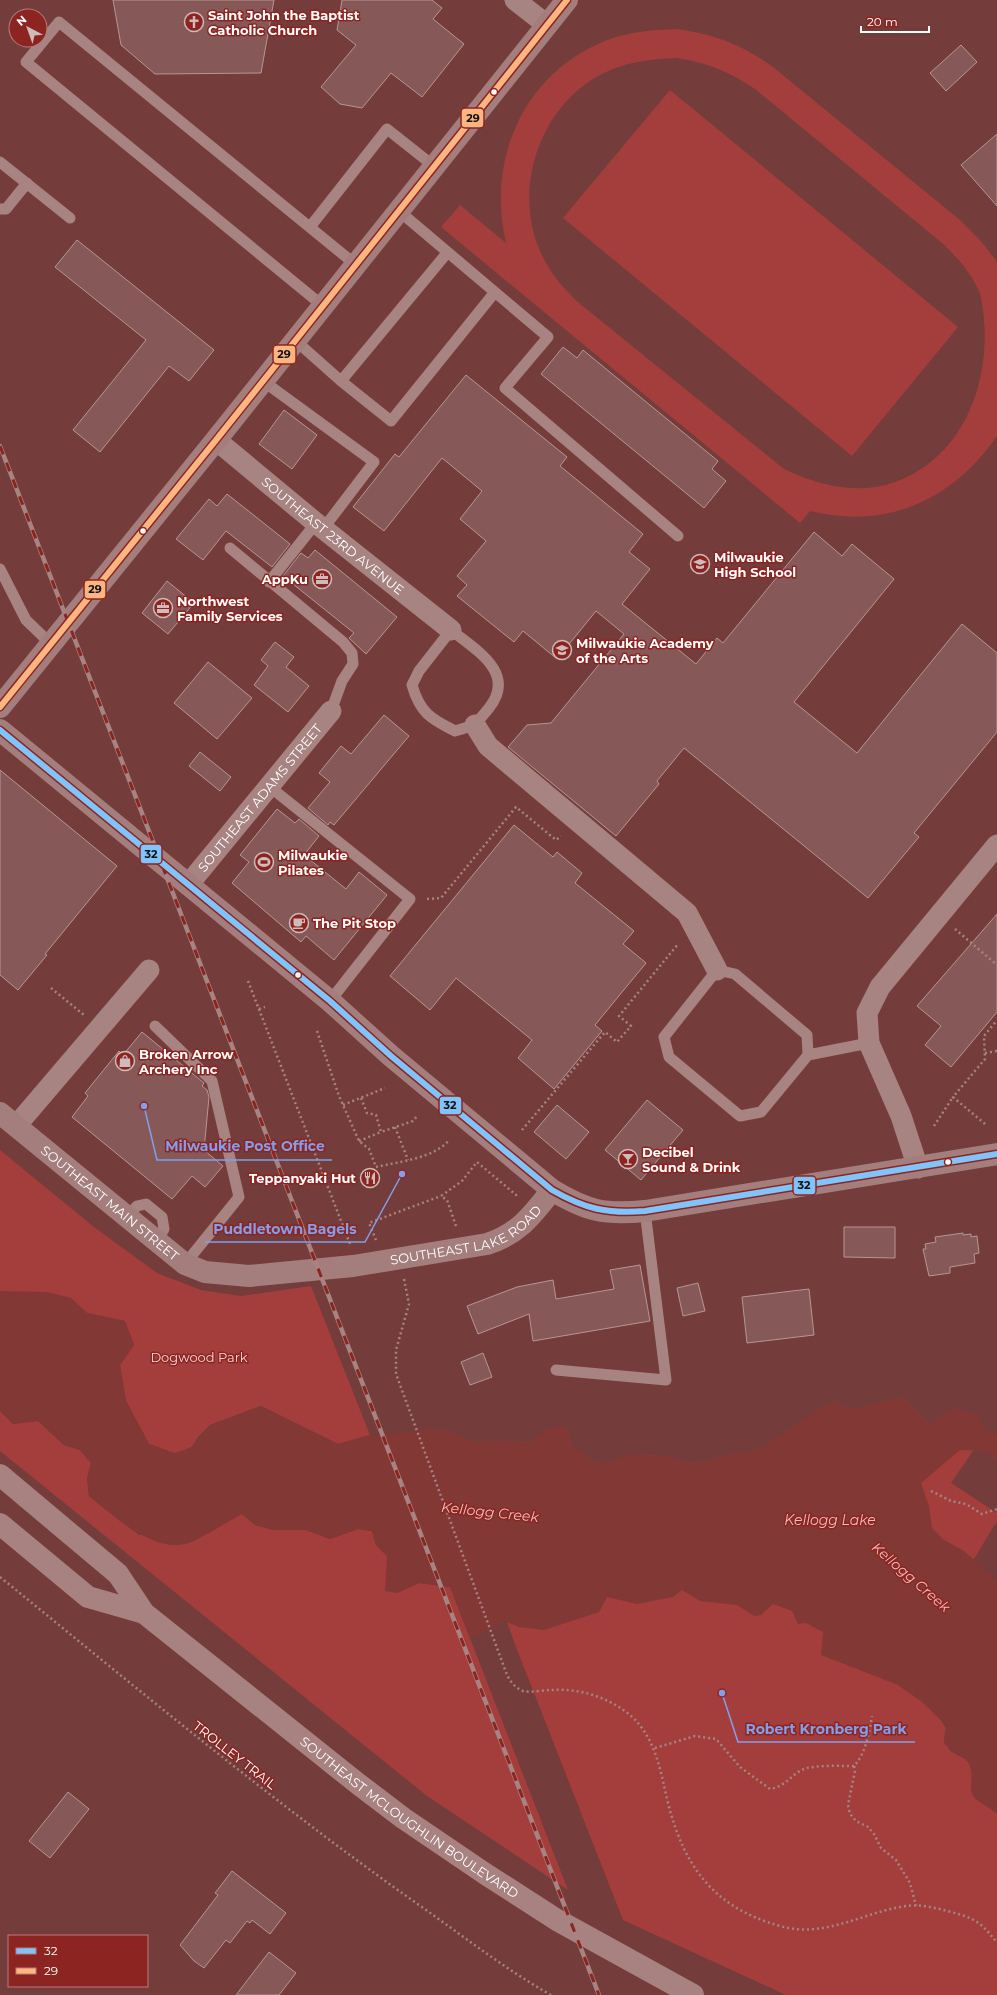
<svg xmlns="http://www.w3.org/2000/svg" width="997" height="1995" font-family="Montserrat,sans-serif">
  <rect width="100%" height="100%" fill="#743c3a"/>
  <path fill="#a43e3d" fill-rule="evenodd" d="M677,29C716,35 741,44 773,67L960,220C973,233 988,247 997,263V436C953,500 887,530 810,511L800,523L441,227L460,205L506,243C487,162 521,78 600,43C625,32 650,30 677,29ZM676,58C706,62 730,72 755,89L942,243C958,258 971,273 980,293C997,370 968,460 889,484C853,494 817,485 784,469L579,303C563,288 550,273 541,253C510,186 543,96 613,69C634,61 654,59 676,58Z
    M670,90L958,327L852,456L563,218Z
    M0,1150L94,1227L157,1273L201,1290L241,1296L311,1286L370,1435L338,1444L261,1406L210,1425L198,1437L192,1447L175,1454L149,1444L126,1401L120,1365L134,1345L125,1321L87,1313L70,1298L0,1291Z
    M903,1398L930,1425L953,1409L976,1414L986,1432L951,1483L997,1513V1521L898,1685C916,1697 935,1709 946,1728L944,1738L950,1751L967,1760L972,1770V1779L979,1801L997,1813V1995H786L623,1920L516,1647L437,1430H444L476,1443L494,1441L532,1443L547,1429L566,1427L574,1447L591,1461L608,1464L626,1456L638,1455L663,1456L697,1464L728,1455L759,1450L833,1401L849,1410Z
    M0,1411L13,1424L38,1421L64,1445L80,1450L91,1463L87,1478L89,1496L139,1535L226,1522L242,1514L255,1525L274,1530H306L330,1539L358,1529L372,1531L376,1545L387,1556V1577L397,1593L419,1583L450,1587L568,1890L427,1796L0,1451Z"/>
  <path fill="#823835" d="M0,1291L47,1292L71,1298L87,1313L125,1321L134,1345L120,1365L126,1401L149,1444L175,1453L192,1447L210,1425L261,1406L338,1444L370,1435L423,1430H444L476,1443L494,1441L532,1443L547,1429L566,1427L574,1447L591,1461L608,1464L626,1456L638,1455L663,1456L697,1464L728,1455L759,1450L833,1401L849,1410L903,1398L930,1425L953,1409L976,1414L986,1432L997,1433V1462L988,1451L960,1450L921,1483L929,1506L932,1528L944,1540L964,1551L997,1580V1813C990,1807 980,1804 974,1797C967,1788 976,1774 968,1762C963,1755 952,1753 944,1743L946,1728L942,1721L922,1702L898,1685L821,1655L823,1632L806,1623L798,1624L792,1611L773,1604L761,1615L754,1616L737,1605L700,1601L682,1590L673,1597L637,1604L607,1597L599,1612L544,1630L519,1627L504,1621L482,1634L470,1637L450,1587L419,1583L397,1593L385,1591L387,1556L376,1545L372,1531L358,1529L330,1539L306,1530H274L255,1525L242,1514C227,1522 198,1541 185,1544C153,1552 112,1515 89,1496L87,1478L91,1463L80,1450L64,1445L38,1421L13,1424L0,1411Z"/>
  <path fill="#865958" stroke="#b69695" d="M113,0H274L261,73L155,74L121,45Z
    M342,0H432L442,8L433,19L464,44L422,97L391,73L362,108L340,104L321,87L356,45L337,30Z
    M961,45L977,62L946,91L930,73Z
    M997,134V206L961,165Z
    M77,240L214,350L189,381L169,366L100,452L73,430L146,340L55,267Z
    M563,347L577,358L583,350L718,461L712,469L726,481L704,508L541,374Z
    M466,375L567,457L560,466L643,534L629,552L650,569L622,604L696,664L717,638L723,643L814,532L842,556L852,544L894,579L794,702L857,753L962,624L997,653V732L914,833L919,837L868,898L684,748L657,781L659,784L616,836L508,747L527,725L551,723L624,634L596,611L557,659L523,631L514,642L457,596L467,585L457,576L486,541L460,519L482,491L442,458L384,531L353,507L395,454L399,457Z
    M284,410L317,435L292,469L259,444Z
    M227,494L290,544L272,567L226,531L203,560L176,539L209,499L217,506Z
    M315,550L397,617L366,654L349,638L354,633L283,576L301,553L308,558Z
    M167,581L194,603L168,634L142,613Z
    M275,642L294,657L286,667L309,686L288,712L254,685L268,666L261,660Z
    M208,662L252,698L217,739L174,703Z
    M384,715L409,736L334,825L330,822L328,825L308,808L330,782L319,773L341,746L351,754Z
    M200,752L231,777L220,791L189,766Z
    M0,770L117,866L45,954L47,955L18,990L0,975Z
    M277,809L295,823L299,819L319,836L304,855L346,889L359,872L387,895L334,960L306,936L301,942L232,883L249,862L240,855Z
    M514,825L553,857L557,852L582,873L575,883L634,931L623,944L646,963L595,1025L602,1031L554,1089L518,1058L532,1040L456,978L430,1010L390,976Z
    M997,914V1012L951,1067L925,1045L941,1026L917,1006Z
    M142,1032L204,1083L202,1086L207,1090L209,1097L204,1150L223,1166L205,1187L192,1176L172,1199L72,1117L88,1096L85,1093L119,1051L123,1055Z
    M647,1100L683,1130L641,1180L605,1150Z
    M557,1105L589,1132L566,1159L534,1132Z
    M844,1227H895V1258L844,1257Z
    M963,1233V1235L971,1234V1237L977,1236L979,1253L974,1254L975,1263L950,1267V1273L929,1276L923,1249H926L925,1244L936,1242L935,1237Z
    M640,1265L650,1321L533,1341L529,1314L478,1334L467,1306L517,1287L553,1280L556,1299L614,1289L610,1270Z
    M698,1283L705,1311L683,1316L677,1288Z
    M809,1289L814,1335L747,1343L742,1297Z
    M483,1353L492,1377L470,1385L461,1362Z
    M68,1792L89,1809L50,1858L29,1841Z
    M232,1871L286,1913L270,1934L252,1920L250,1923L247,1921L230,1943L226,1940L204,1968L194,1961L180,1945L218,1895L215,1893Z
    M269,1952L296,1973L279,1995H236Z"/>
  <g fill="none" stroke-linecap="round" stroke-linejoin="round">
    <path stroke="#a78381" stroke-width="2.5" stroke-dasharray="2 3" stroke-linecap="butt" d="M427,899L441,898L516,807L556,840L561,836
      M955,929L997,965
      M248,981L350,1244
      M51,988L84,1015
      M259,1009L265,1007
      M317,1031L339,1096L359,1141L369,1149L376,1167C398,1162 435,1158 449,1140
      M985,1053L997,1051
      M361,1098L367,1113L376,1115L381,1132L413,1121L418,1115
      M343,1105L385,1088
      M985,1124L953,1097L985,1059L984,1036L997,1020
      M934,1126L953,1097
      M395,1127L408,1160
      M522,1130L605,1032L617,1042L631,1026L619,1016L678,944
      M359,1141L381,1132
      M456,1226L447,1200L441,1196L462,1181L477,1162L516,1195L519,1192
      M376,1240L369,1223L441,1196
      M404,1279L409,1304L396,1350V1374L507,1675C510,1681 515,1688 523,1691C531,1693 543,1690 552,1690C579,1688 608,1697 630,1715C655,1737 660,1768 667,1799C683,1865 712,1907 780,1926C825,1939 863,1912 906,1906C921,1904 936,1908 951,1912C975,1918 982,1923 997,1943
      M931,1491L951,1501L966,1504L982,1514L997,1509
      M0,1577C138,1689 274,1803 419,1905C463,1936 505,1969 551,1995
      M655,1748L695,1736L716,1739L740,1767L770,1789C788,1786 792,1772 807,1768C821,1765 839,1766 854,1766C866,1753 869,1733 872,1716
      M854,1766L855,1771L848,1805L850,1814L856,1821L868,1827L874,1834L881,1848L896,1860L910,1883L916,1906"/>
    <path stroke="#a78381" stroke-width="11" d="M0,162L70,218
      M0,209H6L27,183
      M399,211L548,337L505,388L678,536
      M310,227L387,129L435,167
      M323,306L26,62L59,22L356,265
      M296,341L341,381L391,421L495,292
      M263,381L374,462L323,529
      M341,381L447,253
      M230,548L343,642L352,653L353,664L342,681L331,711
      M0,569L26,620L51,644
      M269,582L316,523
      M451,630C476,650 517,673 489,708C475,725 477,725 455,731C431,719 420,713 412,685L419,671Z
      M270,787L410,899L330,1001
      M155,1026L212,1081L239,1197L185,1264
      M808,1055L807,1035L735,974L717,970L664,1037L669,1057L740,1116L761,1112L808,1055L869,1043
      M127,1217L137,1206L146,1204L162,1217L164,1229L156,1242
      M556,1370L666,1380L645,1211"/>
    <g stroke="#a78381" stroke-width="21">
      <path d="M515,0L547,25"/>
      <path id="s1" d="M216,440L316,523L451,630"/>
      <path d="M475,725L488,746L687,913L717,970"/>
      <path id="s2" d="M188,885L331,711"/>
      <path d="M16,1126L149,970"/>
      <path d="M918,1168L901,1116L869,1043L867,1013L880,987L997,845"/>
    </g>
    <g stroke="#a47e7d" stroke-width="22">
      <path d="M0,707L216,440L567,0"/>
      <path d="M0,730L330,1001L391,1056L552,1190C587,1211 604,1215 645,1211L997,1154"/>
      <path id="s3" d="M0,1113L185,1264L205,1272L249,1276L353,1266L487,1244C519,1234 532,1215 552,1190"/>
    </g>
    <g stroke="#a78280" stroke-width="22">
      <path id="s4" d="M0,1475L118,1574L144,1613L357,1783L403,1818L484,1873L557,1920L693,1995"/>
      <path d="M0,1524L88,1597L144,1613"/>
    </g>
    <g stroke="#a78381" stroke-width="4.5">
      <path id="rail" d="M0,446L599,1995"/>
    </g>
    <use href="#rail" stroke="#8c2522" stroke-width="3" stroke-dasharray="9" stroke-linecap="butt"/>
    <g stroke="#8c2522" stroke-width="9">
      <path id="bus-1" d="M0,730L330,1001L391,1056L552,1190C585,1209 607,1214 645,1211L997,1154"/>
    </g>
    <g stroke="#8c2522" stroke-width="9">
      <path id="bus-2" d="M0,707L216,440L567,0"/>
    </g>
    <use href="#bus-1" stroke="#80c4ff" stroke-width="6"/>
    <use href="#bus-2" stroke="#ffb580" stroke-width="6"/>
  </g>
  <defs>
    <g id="church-ring" transform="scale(1)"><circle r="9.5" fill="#8c2522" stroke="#cebbba" stroke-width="1.5"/><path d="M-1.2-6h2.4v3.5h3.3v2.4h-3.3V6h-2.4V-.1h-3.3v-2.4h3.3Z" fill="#cebbba"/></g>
    <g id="school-ring" transform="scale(1)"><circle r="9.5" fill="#8c2522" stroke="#cebbba" stroke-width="1.5"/><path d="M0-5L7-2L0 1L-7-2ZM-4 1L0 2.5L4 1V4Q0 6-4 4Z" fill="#cebbba"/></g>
    <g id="office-ring" transform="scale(1)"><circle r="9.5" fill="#8c2522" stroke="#cebbba" stroke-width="1.5"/><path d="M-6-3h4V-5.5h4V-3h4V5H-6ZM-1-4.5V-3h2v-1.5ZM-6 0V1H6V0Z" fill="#cebbba"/></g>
    <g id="stadium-ring" transform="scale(1)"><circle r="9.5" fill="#8c2522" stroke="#cebbba" stroke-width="1.5"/><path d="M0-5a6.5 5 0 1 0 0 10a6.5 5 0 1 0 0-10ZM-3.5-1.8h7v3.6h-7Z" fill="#cebbba"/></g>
    <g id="cafe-ring" transform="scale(1)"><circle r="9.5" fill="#8c2522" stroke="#cebbba" stroke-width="1.5"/><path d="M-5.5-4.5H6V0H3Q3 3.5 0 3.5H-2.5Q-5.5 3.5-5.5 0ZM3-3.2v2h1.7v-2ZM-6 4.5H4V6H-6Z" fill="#cebbba"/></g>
    <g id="shop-ring" transform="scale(1)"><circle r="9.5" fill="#8c2522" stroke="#cebbba" stroke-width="1.5"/><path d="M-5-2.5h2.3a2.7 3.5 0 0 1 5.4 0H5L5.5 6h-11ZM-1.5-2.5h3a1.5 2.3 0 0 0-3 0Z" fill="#cebbba"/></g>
    <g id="bar-ring" transform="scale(1)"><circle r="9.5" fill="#8c2522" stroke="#cebbba" stroke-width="1.5"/><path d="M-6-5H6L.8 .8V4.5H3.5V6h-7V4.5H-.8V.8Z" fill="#cebbba"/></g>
    <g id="restaurant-ring" transform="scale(1)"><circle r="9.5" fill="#8c2522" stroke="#cebbba" stroke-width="1.5"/><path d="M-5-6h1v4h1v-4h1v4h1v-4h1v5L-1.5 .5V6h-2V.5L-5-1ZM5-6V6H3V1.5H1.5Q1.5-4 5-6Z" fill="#cebbba"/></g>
  </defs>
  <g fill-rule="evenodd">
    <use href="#church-ring" x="194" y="22"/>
    <use href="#school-ring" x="700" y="564"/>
    <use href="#office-ring" x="322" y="579"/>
    <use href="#office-ring" x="163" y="608"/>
    <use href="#school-ring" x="562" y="650"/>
    <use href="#stadium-ring" x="264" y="862"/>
    <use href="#cafe-ring" x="299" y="923"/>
    <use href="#shop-ring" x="125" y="1061"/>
    <use href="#bar-ring" x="628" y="1159"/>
    <use href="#restaurant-ring" x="370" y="1178"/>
  </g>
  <g fill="#fff" stroke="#8c2522" stroke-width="1.5">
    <circle cx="494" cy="92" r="3.5"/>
    <circle cx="143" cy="531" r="3.5"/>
    <circle cx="298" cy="975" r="3.5"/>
    <circle cx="948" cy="1162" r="3.5"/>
  </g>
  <g text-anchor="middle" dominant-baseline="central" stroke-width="3" stroke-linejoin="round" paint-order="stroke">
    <g font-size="13" font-weight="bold" fill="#fff" stroke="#8c2522" text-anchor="start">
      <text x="208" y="15">Saint John the Baptist<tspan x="208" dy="15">Catholic Church</tspan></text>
      <text x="714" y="557">Milwaukie<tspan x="714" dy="15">High School</tspan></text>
      <text x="308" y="579" text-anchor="end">AppKu</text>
      <text x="177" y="601">Northwest<tspan x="177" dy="15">Family Services</tspan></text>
      <text x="576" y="643">Milwaukie Academy<tspan x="576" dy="15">of the Arts</tspan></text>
      <text x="278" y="855">Milwaukie<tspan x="278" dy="15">Pilates</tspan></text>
      <text x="313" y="923">The Pit Stop</text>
      <text x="139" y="1054">Broken Arrow<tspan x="139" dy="15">Archery Inc</tspan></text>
      <text x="642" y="1152">Decibel<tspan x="642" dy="15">Sound &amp; Drink</tspan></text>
      <text x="356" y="1178" text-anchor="end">Teppanyaki Hut</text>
    </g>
    <g font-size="13" fill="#fff" stroke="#8c2522">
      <text stroke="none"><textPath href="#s1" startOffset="151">SOUTHEAST 23RD AVENUE</textPath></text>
      <text stroke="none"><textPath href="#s2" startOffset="113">SOUTHEAST ADAMS STREET</textPath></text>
      <text stroke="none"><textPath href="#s3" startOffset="142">SOUTHEAST MAIN STREET</textPath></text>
      <text stroke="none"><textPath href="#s3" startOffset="528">SOUTHEAST LAKE ROAD</textPath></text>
      <text transform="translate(235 1755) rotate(38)">TROLLEY TRAIL</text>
      <text stroke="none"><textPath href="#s4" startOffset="536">SOUTHEAST MCLOUGHLIN BOULEVARD</textPath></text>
    </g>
    <g font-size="13" fill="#f8d5d4" stroke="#8c2522">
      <text x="199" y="1357">Dogwood Park</text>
    </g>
    <g font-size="14" font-style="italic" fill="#f2bcbb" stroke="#8c2522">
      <text transform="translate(490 1512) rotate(6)">Kellogg Creek</text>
      <text x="830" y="1520">Kellogg Lake</text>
      <text transform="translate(911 1577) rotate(41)">Kellogg Creek</text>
    </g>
  </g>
  <path fill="none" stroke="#839eea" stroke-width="1.5" d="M144 1106L157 1160H332M402 1174L365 1242H205M722 1693L738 1742H915"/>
  <g fill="#839eea" stroke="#8c2522" stroke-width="1.5">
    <circle cx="144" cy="1106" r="4"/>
    <circle cx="402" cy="1174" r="4"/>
    <circle cx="722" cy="1693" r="4"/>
  </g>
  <g font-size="14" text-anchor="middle" font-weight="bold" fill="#839eea" stroke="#8c2522" stroke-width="3" stroke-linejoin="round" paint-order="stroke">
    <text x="245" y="1151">Milwaukie Post Office</text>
    <text x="285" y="1234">Puddletown Bagels</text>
    <text x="826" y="1734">Robert Kronberg Park</text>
  </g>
  <g stroke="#8c2522" stroke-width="1.5">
    <rect x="461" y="108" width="23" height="20" rx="4" fill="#ffb580"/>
    <rect x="273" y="345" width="23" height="19" rx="4" fill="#ffb580"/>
    <rect x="84" y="580" width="22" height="19" rx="4" fill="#ffb580"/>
    <rect x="140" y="844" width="22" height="20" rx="4" fill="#80c4ff"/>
    <rect x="439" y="1096" width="23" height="19" rx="4" fill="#80c4ff"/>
    <rect x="793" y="1176" width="23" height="19" rx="4" fill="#80c4ff"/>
  </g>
  <g font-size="11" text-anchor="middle" font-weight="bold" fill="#111">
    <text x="473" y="122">29</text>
    <text x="284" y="358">29</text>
    <text x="95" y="593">29</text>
    <text x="151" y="858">32</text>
    <text x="450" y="1109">32</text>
    <text x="804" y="1189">32</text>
  </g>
  <rect x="8" y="1935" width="140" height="52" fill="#8c2522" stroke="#ba7c7a"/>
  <rect x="16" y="1948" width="20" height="6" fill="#80c4ff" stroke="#ba7c7a"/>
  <text x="44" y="1955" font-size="12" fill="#ffffff">32</text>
  <rect x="16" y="1968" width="20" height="6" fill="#ffb580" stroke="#ba7c7a"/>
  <text x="44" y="1975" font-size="12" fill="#ffffff">29</text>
  <g transform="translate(28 28) rotate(319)"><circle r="19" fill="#8c2522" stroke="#ba7c7a"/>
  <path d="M0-3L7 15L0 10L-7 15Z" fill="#cebbba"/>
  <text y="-6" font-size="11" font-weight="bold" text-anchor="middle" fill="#ffffff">N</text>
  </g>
  <path d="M861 26v6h68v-6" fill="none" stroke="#ffffff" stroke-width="2"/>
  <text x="867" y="26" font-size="12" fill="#ffffff" stroke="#8c2522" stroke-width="3" paint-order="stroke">20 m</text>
</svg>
